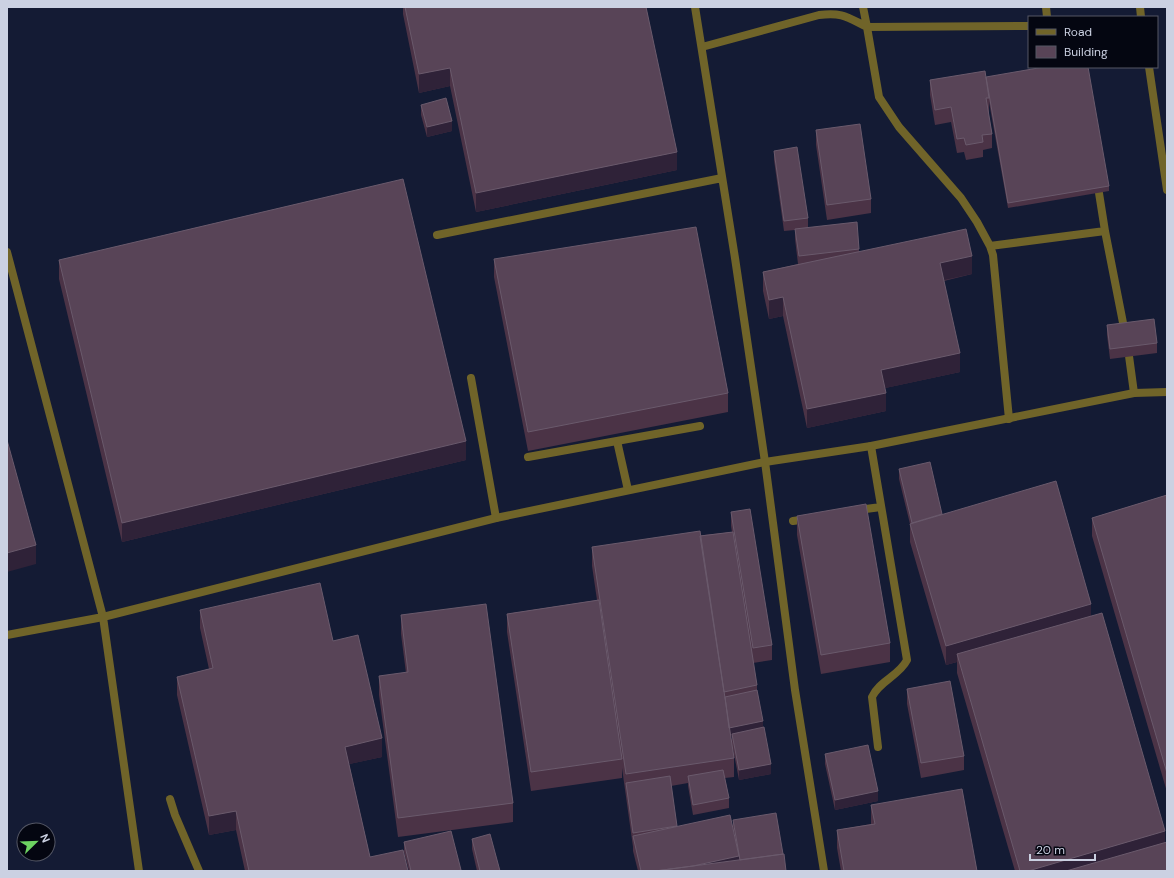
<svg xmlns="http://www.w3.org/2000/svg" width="1174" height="878" font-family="'DM Sans',sans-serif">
  <rect width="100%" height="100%" fill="#141b34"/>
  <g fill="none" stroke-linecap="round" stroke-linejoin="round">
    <path stroke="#706429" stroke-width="8" d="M695,7L735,258L765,462L795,690L824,871
      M863,7L867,27L1029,26
      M1046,7L1047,17
      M1140,7L1141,17
      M702,47L819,15C842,12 847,17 867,27L879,97L899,127L961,198L977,222L990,246L993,255L1009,419
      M1149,67L1167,190
      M1099,193L1105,231L1125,333
      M437,235L722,178
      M990,246L1105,231
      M7,252L103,617L7,635
      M1129,356L1134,393
      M471,378L496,518
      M617,441L628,490
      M871,446L907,660C899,676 879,681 872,697L878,747
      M528,457L700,426
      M858,510L881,507
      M793,521L807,519
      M170,799L175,815L199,871"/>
    <path stroke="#706429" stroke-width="8" d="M139,871L103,617L496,518L765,462L871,446L1134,393L1167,392"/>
  </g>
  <path fill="#4b3346" d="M403,7H646L677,170L476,212L450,86L419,93L403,14Z
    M986,77L1109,186V191L1008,208L989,102V113H988L992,134V148L983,150V157L966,160L964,152L957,153L951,122L935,125L930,95V80Z
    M421,105L452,131L427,137L421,115Z
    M816,130L871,199V213L827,220L816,145Z
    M774,151L808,218V228L859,249V252L972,274L944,281L960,372L885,388L886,411L807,428L783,316L769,319L763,291V272L798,264L795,239V230L784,231L774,160Z
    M494,259L728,393V412L528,451L494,277Z
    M59,260L466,460L122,542L59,279Z
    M1107,325L1157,343V353L1110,359L1107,335Z
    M899,469L942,514L1091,616L1165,842L1167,871H1015L957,673V662L946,665L910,542V524L899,479Z
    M1167,495V792L1092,536V518Z
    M731,512L772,645V660L753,663L757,685V690L771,774L739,780L732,744V737H731L734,758V777L725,778L729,798V808L693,815L688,786V783L671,786L677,827L735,836L733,830V820L786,871H638L633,851V847L622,768V778L531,791L507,632V614L597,600L592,566V547L732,532L731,526Z
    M797,516L890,643V662L821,674L797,535Z
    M200,610L333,641L382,757L349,764L370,857L408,871H245L236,830L209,835L177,695V677L209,669L200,628Z
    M401,615L513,803V822L398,837L379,695V676L406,673L401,634Z
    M907,689L964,756V770L921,778L907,704Z
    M825,754L878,801L835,810L825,764Z
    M871,805L977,871H841L837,848V830L871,824Z
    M472,839L500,871H477L472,849Z
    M404,842L461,871H409L404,852Z"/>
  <path fill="#2f2238" d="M450,68V86L419,93V74Z
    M452,121V131L427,137V127Z
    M677,152V170L476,212V193Z
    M972,256V274L940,281V263Z
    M783,297V316L769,319V300Z
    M960,353V372L881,389V370Z
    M886,393V411L807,428V409Z
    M466,441V460L122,542V523Z
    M36,545V564L7,572V553Z
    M1091,604V623L957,654V662L946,665V646Z
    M763,721V731L732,734V737L728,738V728Z
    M382,738V757L345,765V747Z
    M771,764V774L739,780V770Z
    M878,791V801L835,810V800Z
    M236,811V830L209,835V816Z
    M1165,831V850L1093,871H1028Z
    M739,856V870L670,871Z"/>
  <path fill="#584457" stroke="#6a5a6c" d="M405,7H646L677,152L476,193L450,68L419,74Z
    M1044,67H1088L1109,186L1008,203L986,77Z
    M985,71L989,98H986L992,134L982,135L983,142L966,145L964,138L957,139L951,107L935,110L930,80Z
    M446,98L452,121L427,127L421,105Z
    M860,124L871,199L827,205L816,130Z
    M797,147L808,218L784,221L774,151Z
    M403,179L466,441L122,523L59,260Z
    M857,222L859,249L799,256L795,229Z
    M696,227L728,393L528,432L494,259Z
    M966,229L972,256L940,263L960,353L881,370L886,393L807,409L783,297L769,300L763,272Z
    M1154,319L1157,343L1110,349L1107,325Z
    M7,440L36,545L7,553Z
    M930,462L942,514L912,523L899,469Z
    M1056,481L1091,604L946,646L910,524Z
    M1167,495V773L1092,518Z
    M866,504L890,643L821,655L797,516Z
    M750,509L772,645L753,648L731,512Z
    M700,531L734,758L626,774L592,547Z
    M733,532L757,685L724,692L700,536Z
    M320,583L333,641L358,635L382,738L345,747L370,857L403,850L408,871H249L236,811L209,816L177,677L213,668L200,610Z
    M599,600L622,759L531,772L507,614Z
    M486,604L513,803L398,818L379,676L408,672L401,615Z
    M1102,613L1165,831L1028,871H1020L957,654Z
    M950,681L964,756L921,763L907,689Z
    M757,690L763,721L729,728L725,697Z
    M764,727L771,764L739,770L732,734Z
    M868,745L878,791L835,800L825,754Z
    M723,770L729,798L693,805L688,776Z
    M670,776L677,826L633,833L626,783Z
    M962,789L977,871H844L837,830L875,824L871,805Z
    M776,813L783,854L740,860L733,820Z
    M730,815L739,856L693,866L655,871H641L633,836Z
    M451,831L461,870L457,871H411L404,842Z
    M490,834L500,871H480L472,839Z
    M1167,842V871H1066Z
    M784,854L786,871H655Z"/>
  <rect width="1174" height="878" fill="none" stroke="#cbd1e2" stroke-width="16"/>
  <rect x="1028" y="16" width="130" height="52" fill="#040611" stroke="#545765"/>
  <rect x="1036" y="29" width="20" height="6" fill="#706429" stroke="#545765"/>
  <text x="1064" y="36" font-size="12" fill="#cbd1e2">Road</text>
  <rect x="1036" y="46" width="20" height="12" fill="#584457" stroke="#545765"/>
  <text x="1064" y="56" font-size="12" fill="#cbd1e2">Building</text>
  <g transform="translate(36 842) rotate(67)"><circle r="19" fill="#040611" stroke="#545765"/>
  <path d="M0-3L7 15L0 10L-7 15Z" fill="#6dd361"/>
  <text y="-6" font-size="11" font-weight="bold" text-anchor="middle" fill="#cbd1e2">N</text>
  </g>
  <path d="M1030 854v6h65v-6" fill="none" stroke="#cbd1e2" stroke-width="2"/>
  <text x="1036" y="854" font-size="12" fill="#cbd1e2" stroke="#040611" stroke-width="3" paint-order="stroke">20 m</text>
</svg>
